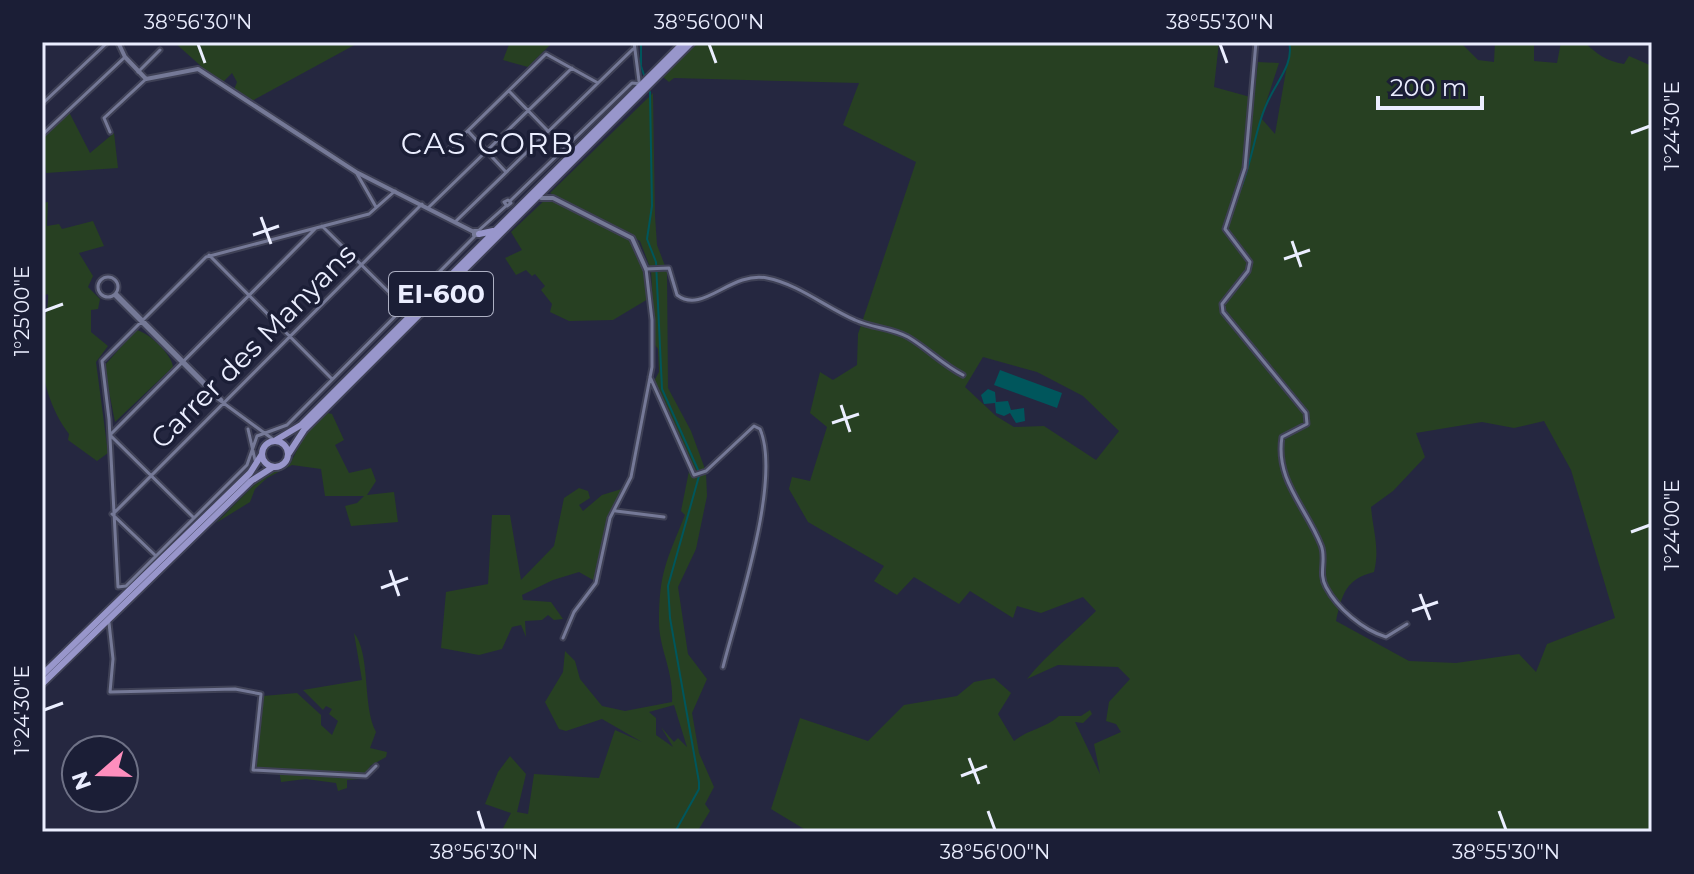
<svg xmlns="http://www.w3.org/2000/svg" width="1694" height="874" font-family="Montserrat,sans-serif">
  <rect width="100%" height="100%" fill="#252740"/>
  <path fill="#274022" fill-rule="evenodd" d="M174,42H360L250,102L233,92L237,82L232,73L221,84Z
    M510,42H553L528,67L503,60Z
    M699,42H1219L1214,87L1254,98L1258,62L1279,63L1261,118L1275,134L1291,42H1460L1478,60L1494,62L1495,42H1534V61L1557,63L1561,42H1584C1597,54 1606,61 1624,64L1629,56L1652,66V832H809L771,809L800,718L868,741L904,705L957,696L974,682L994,678L1011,693L998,714L1014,741C1029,729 1044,729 1059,716H1081L1090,710L1092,714L1083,723L1075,722L1100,774L1094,744L1121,732L1116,724L1106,721L1109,702L1130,679L1118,667L1058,665L1027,679C1048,653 1072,635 1096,611L1083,597L1041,613L1017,606L1013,618L970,591L959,604L914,577L897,595L874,581L884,566L808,522L789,489L792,477L810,481L827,427L810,413L820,372L833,380L857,365L858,334L916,162L843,125L859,83L674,78L669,82L663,77ZM983,357L1037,372L1083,396L1119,431L1096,460L1044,426L1014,427L996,416L965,387ZM1544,421L1571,470L1615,618L1547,644L1536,672L1519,654L1456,663L1409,661L1336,621C1342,594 1346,579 1374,572C1380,548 1373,531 1371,507L1393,491L1425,457L1416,433L1482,422L1514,428Z
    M653,93L655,216L657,245L667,271L668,388L691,431L705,469L694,474L653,383L659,372L658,349L655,345L651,270L640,241L550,193Z
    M69,112L90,153L114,133L118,168L46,173L42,137Z
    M548,197L639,242L645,261L648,299L613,320L569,321L550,312L552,304L541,290L545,286L535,274L532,276L526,270L516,275L505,258L522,250L511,232Z
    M48,202L47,226L59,224L62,229L93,221L104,246L79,253L93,276L88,287L100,299L98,309L91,310V332L108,346L96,362L108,453L97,461L68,440L69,434C48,407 37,365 42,332C44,319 49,308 48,294L42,296V203Z
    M136,330C149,332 172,355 173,367L115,422L104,366Z
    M328,413L332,414L344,440L335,445L349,473L371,468L376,481L367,495L394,492L398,522L351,526L345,506L357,503L364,496H325L321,469L292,465L267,478L255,489L250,502L216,523L263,476L290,464L304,436Z
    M689,471L694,478L706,473L707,496L696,549L678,587L688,654L707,679L692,713L699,753L714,787L705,804L710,811L697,832H501L511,813L485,804L498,772L510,756L526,774L517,812L528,814L534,774L599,778L615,730L642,742L602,719L566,731L559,729L545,702L563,672L565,651L575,661L580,679L602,706L625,711L672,702C674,671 659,649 659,622C659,572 667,560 685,515L681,511ZM674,705L687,747L678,738L674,742L661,727L673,747L656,735V718L649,712Z
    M579,488L588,491L590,498L579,505L583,511L602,495L625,488L609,516L595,581L579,572L553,580L522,595L523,600L551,602L563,619L554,620L548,615L542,620L525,621L526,637L521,625L512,627L502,649L479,655L441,648L446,592L488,584L492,515H510L521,580L554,546L564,498Z
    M354,633C371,654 362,706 376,732L370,748L387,752L386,757L370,766L368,774L360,775V779L347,780V788L338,791L336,783L306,779L281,782L279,770L254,767L263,696L297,693L321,715V725L332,735L338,721L329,714L332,709L326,706L323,710L303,690L362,680Z"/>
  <path fill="#00565c" d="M1000,370L1062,393L1057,408L994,385Z
    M988,389L995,392L996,402L1008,401L1011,410L1024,408L1025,421L1016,423L1010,413L1004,416L996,413L995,403L984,404L981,395Z"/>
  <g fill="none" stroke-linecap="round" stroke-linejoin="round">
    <path stroke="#00565c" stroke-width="2" d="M638,57L644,75
      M641,65V42
      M650,92L652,206L647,239L656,262L662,389L699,472
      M1237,197C1253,165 1254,126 1271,95C1279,79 1294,62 1289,42
      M675,832L699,789V782L670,618L668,586L699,476"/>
    <g stroke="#3f4156" stroke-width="7">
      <path id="minor" d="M634,42L639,81
        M1256,42L1245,168L1225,229L1250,262L1248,271L1222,304L1223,312L1306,413L1307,424L1282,437C1275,480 1306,507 1321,545C1327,559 1318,573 1326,587C1337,608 1363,630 1386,637L1407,624
        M138,72L160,50
        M509,91L547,130
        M42,104L108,42
        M468,131L505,171
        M110,132L104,118L146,79
        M42,135L125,57
        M444,154L546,54L598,83
        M356,172L376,207
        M395,191L369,214L206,257L102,361L109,419L118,587L126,586L247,465L257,436L287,425L474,237
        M508,200L511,203L507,206L504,202Z
        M510,201L632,83L642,84
        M429,207L572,68
        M455,222L633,49
        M322,226L405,308
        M478,231L506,206
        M209,255L332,379
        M98 287a10 10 0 1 1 20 0a10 10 0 1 1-20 0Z
        M116,293L222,400
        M114,295L218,399L274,440
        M650,377L694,475L706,471L754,426L760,429C782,480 737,611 723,667
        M248,429L255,460
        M616,511L664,517
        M114,513L422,204
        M112,514L156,556
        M194,518L110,435L315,229
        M109,623L113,659L110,692L235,689L261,694L253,770L366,776L376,766
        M563,638L574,612L596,583L610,518L631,477L652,367V320L646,269L669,268L677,295C703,315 730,271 767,278C798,284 827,308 855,320C872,328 892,328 908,337C927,348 943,365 963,375"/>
    </g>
    <g stroke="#3f4156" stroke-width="8">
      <path id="tertiary" d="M118,42L125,57L146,79L198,69L356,172L474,232
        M541,198H553L632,238L646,269
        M474,231H478V235H474Z"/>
    </g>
    <g stroke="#3f4156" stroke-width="10">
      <path id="primary" d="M479,234L493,231
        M276,440L301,425L684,42
        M262 454a13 13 0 1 1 26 0a13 13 0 1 1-26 0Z
        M289,453L304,430L692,42
        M42,675L250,473L262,454
        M42,684L251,481L273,467"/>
    </g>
    <use href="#minor" stroke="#757997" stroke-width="3"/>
    <use href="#tertiary" stroke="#757997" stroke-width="4"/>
    <use href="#primary" stroke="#9896cb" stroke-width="6"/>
  </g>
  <path fill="none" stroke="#ebeeff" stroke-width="3" d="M198,44L205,63M709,44L716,63M1220,44L1227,63M1631,133L1650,126M261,217L271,244M253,235L279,226M1292,241L1301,267M1284,259L1310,250M44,311L63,304M841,405L850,432M832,423L859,414M1631,532L1650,525M390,570L399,596M381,588L408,578M1420,594L1430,620M1412,611L1438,602M44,710L63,703M969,758L979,784M961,776L987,766M478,811L484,830M988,811L995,830M1499,811L1506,830"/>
  <g text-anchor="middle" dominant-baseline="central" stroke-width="7" stroke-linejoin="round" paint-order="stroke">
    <rect fill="#1b1e36" stroke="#adb0c3" stroke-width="2" x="389" y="272" width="104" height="44" rx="6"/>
    <g font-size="26" font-weight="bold" fill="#ebeeff">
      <text x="441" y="294">EI-600</text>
    </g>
    <g font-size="28" fill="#ebeeff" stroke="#1b1e36">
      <text transform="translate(253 346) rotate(-45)">Carrer des Manyans</text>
    </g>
    <g font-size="30" letter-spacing="2" fill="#ebeeff" stroke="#1b1e36">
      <text x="488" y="143">CAS CORB</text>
    </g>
  </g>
  <rect width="1694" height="874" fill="none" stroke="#1b1e36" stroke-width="88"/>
  <g transform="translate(100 774) rotate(250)"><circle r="38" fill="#1b1e36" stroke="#6e7186" stroke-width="2"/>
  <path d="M0-6L14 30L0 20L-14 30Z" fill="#fe8ebd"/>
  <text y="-12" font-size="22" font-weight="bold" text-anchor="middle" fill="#ebeeff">N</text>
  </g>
  <path d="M1378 96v12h104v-12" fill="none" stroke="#ebeeff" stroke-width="4"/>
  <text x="1390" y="96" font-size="24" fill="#ebeeff" stroke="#1b1e36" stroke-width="6" paint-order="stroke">200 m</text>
  <rect x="44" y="44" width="1606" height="786" fill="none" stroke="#ebeeff" stroke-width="3"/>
  <g font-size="20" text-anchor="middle" fill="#ebeeff">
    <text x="198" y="29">38°56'30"N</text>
    <text x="709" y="29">38°56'00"N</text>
    <text x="1220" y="29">38°55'30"N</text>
    <text transform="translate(1672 126) rotate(-90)" y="7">1°24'30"E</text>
    <text transform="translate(22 311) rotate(-90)" y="7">1°25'00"E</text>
    <text transform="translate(1672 525) rotate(-90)" y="7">1°24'00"E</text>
    <text transform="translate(22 710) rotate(-90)" y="7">1°24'30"E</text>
    <text x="484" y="859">38°56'30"N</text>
    <text x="995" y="859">38°56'00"N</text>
    <text x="1506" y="859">38°55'30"N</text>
  </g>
</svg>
